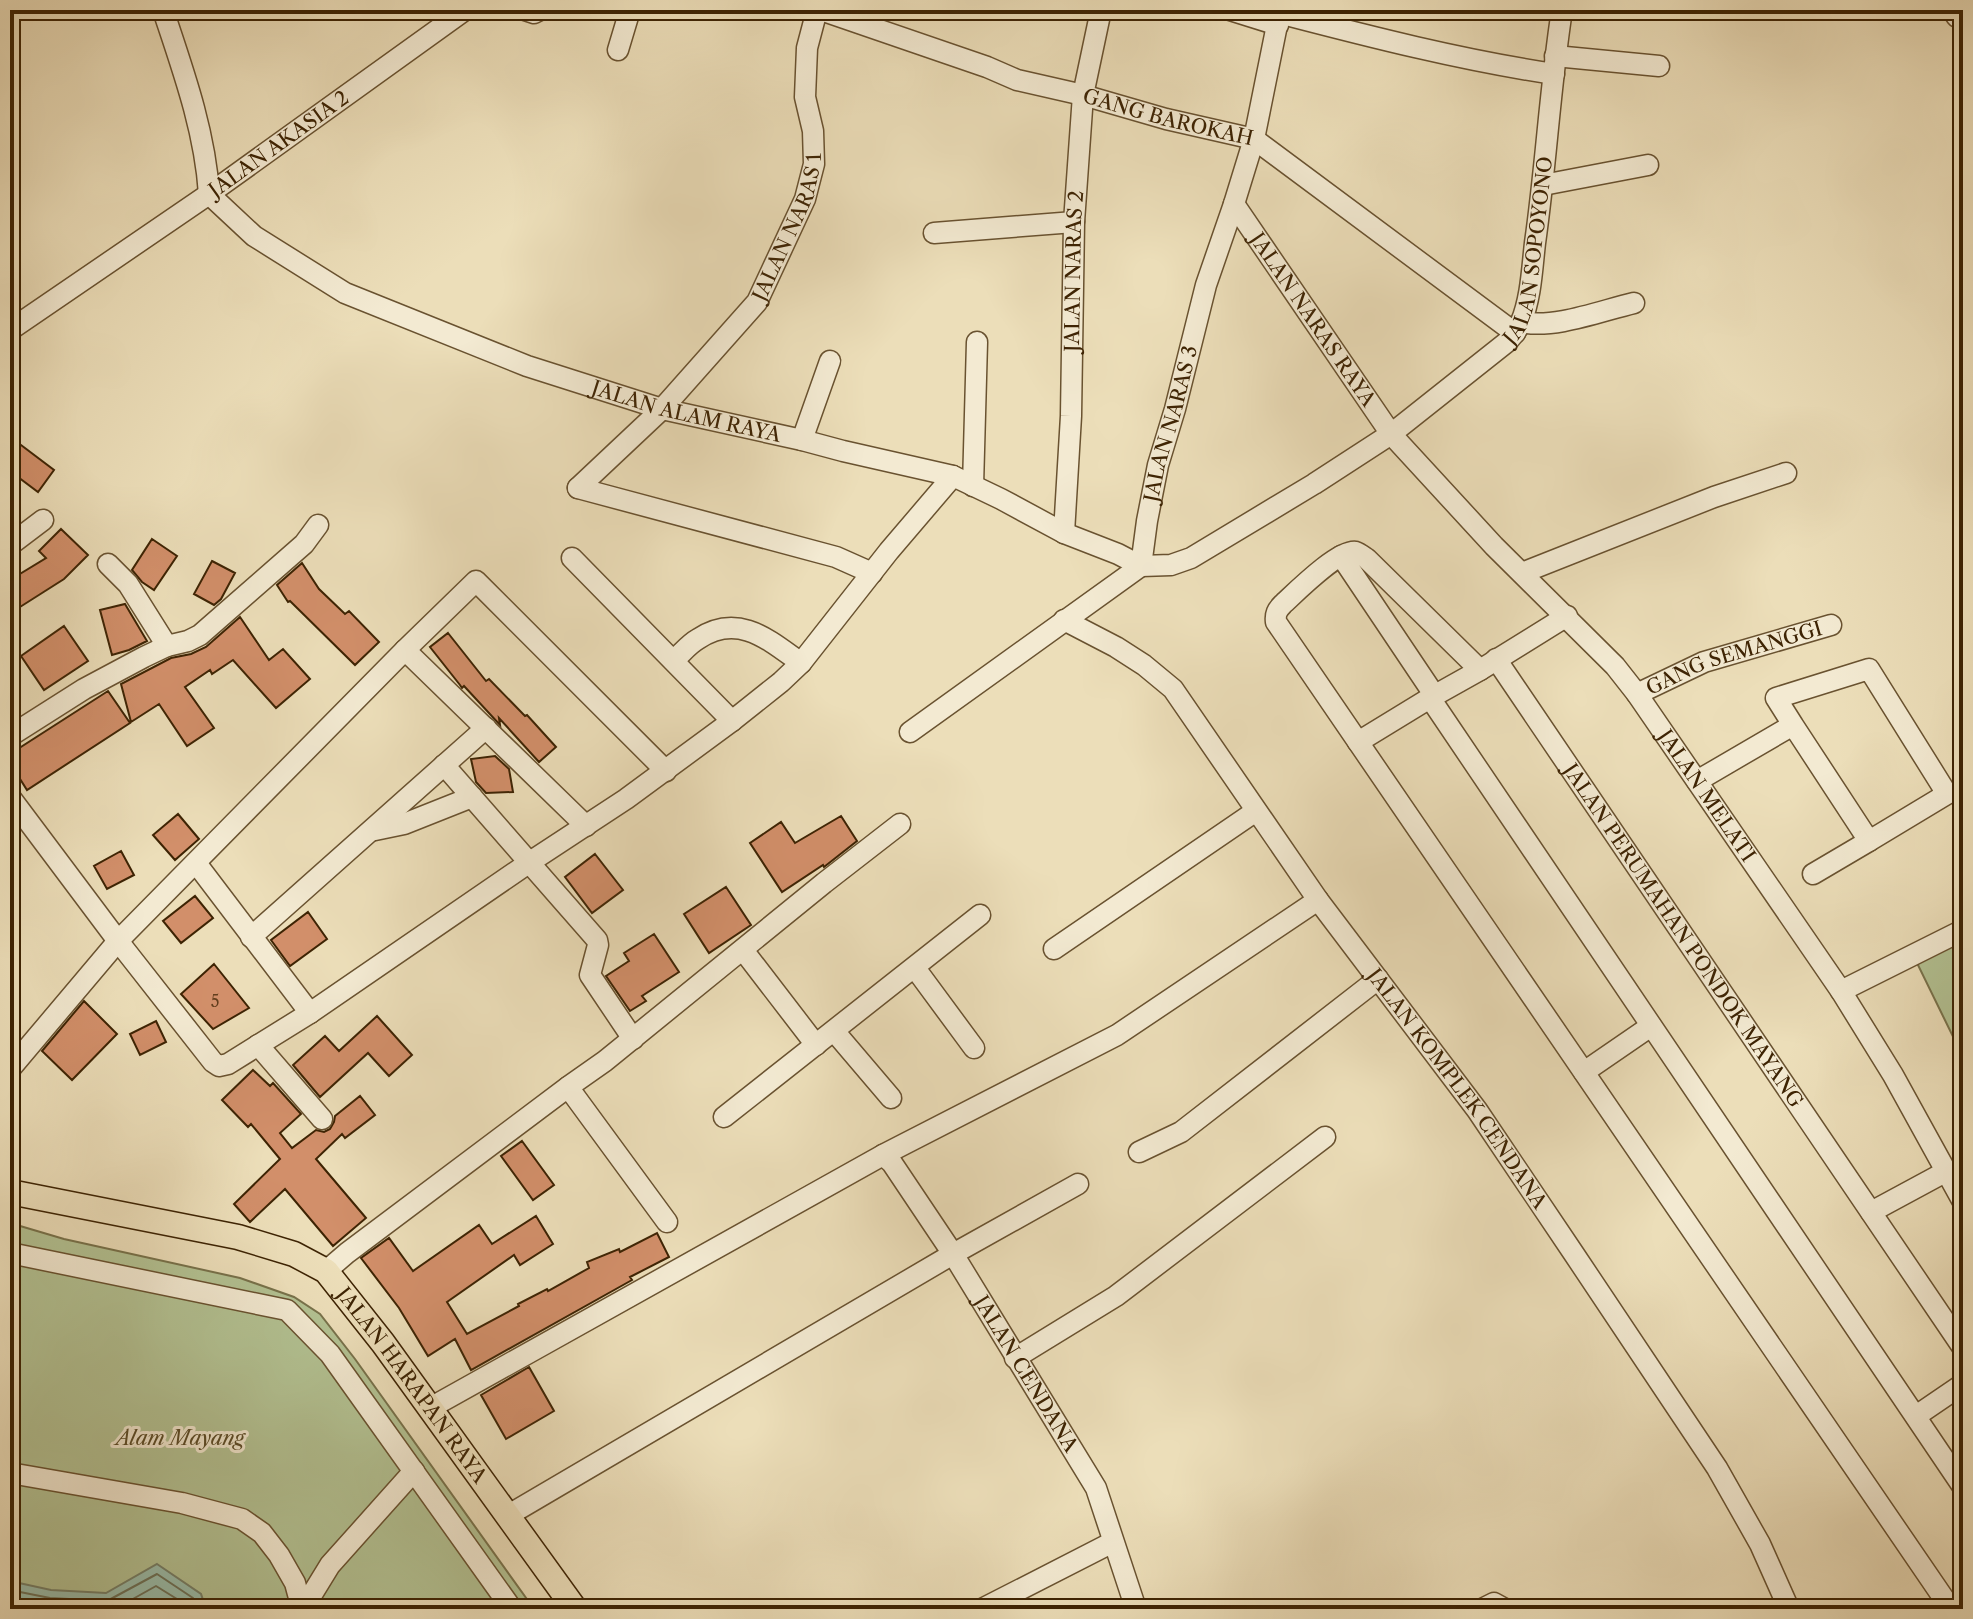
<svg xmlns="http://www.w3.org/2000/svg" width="1973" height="1619" font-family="'Libre Caslon Text',serif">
  <rect width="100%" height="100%" fill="#ecdeb9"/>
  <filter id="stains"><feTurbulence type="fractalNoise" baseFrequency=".0025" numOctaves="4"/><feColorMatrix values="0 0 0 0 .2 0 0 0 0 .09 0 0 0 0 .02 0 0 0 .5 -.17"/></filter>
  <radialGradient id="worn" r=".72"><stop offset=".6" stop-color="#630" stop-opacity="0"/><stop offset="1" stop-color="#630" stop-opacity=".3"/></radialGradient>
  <path fill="#b3c293" stroke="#78724b" stroke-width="2" d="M1963,941V1057L1917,963Z
    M10,1223L64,1239L240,1278L294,1297L320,1314L355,1359L534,1609H10Z"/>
  <path fill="#99bdab" stroke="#747f68" stroke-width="2" d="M157,1564L201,1594L206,1609H10V1581L51,1590L106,1593Z"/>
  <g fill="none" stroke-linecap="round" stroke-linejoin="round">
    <path stroke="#6b7057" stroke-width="2" d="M10,1590L50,1598L107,1601L157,1574L193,1598L198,1609
      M115,1609L156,1586L185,1604L187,1609"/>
  </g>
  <path fill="#d28f6a" stroke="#3d2303" stroke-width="2" d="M17,442L54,470L38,492L10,471V452Z
    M61,529L88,555L64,579L20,607L10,592V580L46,558L39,551Z
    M152,539L177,556L154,590L142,582L132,570Z
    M212,561L235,573L221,599L214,605L194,594Z
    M302,563L319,589L345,614L349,611L379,642L355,665L290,601L288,602L277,585Z
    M125,604L147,641L129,650L112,655L100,610Z
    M240,617L269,660L283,649L310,679L276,708L233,660L212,674L210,670L185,687L214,728L187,746L159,704L131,722L121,684L171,658L191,654L206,647Z
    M64,626L88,661L44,690L21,656Z
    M448,633L486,681L489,679L525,716L527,715L556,747L539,762L499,718L500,725L464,686L462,688L460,685L430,647Z
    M108,691L130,723L27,790L10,763V754Z
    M495,756L509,769L513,792L486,793L476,782L471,759Z
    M178,814L199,839L175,860L153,835Z
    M841,816L857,841L824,867L823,865L782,892L750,843L781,822L795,843Z
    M121,851L134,875L107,889L94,866Z
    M595,854L623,890L592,913L565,877Z
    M726,887L751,925L709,953L684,914Z
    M195,896L213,918L181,943L163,921Z
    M308,912L327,939L290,966L271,940Z
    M654,934L679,972L642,996L646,1001L630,1011L606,976L629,961L624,953Z
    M214,964L249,1008L213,1029L181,994Z
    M84,1001L117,1034L72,1080L42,1051Z
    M377,1016L412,1055L389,1076L368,1053L320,1097L293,1065L325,1036L339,1051Z
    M156,1021L166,1042L140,1055L130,1034Z
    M253,1070L270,1086L273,1083L301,1114L280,1133L292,1148L316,1130L324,1132L330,1129L334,1122L335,1116L360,1096L375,1115L345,1138L342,1134L316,1159L366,1218L333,1246L285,1189L250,1222L234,1204L280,1159L251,1124L248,1127L222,1100Z
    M522,1141L554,1185L533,1200L501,1156Z
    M536,1216L553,1244L520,1265L514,1255L447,1302L467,1334L519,1306L518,1304L547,1289L548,1291L589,1268L587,1262L619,1249L620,1252L657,1233L669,1257L630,1277L632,1280L471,1370L455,1339L428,1356L399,1308L361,1258L389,1238L413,1271L479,1225L492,1244Z
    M529,1367L554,1411L506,1439L481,1395Z"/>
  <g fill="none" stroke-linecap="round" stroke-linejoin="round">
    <g stroke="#695230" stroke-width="23">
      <g id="minor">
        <path id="s1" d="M163,10C183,70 205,131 209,194L465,10"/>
        <path d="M525,10L534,13L540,10"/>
        <path id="s2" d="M821,10L987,67L1017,80L1083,95L1166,119L1254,139L1515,333"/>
        <path d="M1230,10L1278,25"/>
        <path d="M1952,10L1957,17L1963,19"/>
        <path d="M1279,13C1371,37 1461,60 1554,74"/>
        <path d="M618,50L630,10"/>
        <path d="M1555,56L1659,66"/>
        <path d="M1543,185L1648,165"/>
        <path id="s3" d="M1234,204L1391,434L1494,546L1615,666L1637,694L1841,991L1893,1075L1963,1202"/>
        <path d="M934,233L1074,222"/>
        <path d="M1521,322C1555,329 1600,311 1634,303"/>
        <path id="s4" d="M10,330L209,194L254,236L345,293L527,366L662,409L802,440L843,451L953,476L1001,499L1064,533L1118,554L1141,566L1171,565L1191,558L1314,484L1391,434L1507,342C1512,336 1518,330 1521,322C1531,298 1532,269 1535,243C1546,166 1550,87 1562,10"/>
        <path d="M802,440L830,361"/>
        <path d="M973,486L977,342"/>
        <path id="s5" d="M578,488L662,409L757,302L805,199L814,164L813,131L805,97L807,48L817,10"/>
        <path d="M578,488L836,557L872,573"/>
        <path id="s6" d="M1064,533L1071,416L1074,222L1083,95L1101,10"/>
        <path d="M10,545L43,520"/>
        <path d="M1341,556L1435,696"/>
        <path d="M572,558L732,721"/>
        <path d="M108,564L128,584L167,646"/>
        <path d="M1522,573L1714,497L1786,473"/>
        <path d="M1567,616L1480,670L1430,698L1963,1487"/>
        <path id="s7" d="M1064,620L1116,647L1144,665L1173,689L1318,900L1477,1110L1574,1254L1717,1468L1760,1544L1789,1609"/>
        <path d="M405,650L586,826"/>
        <path id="s8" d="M1496,659L1963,1348"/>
        <path d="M674,660C682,653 689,644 698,639C738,612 769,640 801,663"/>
        <path d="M1480,670L1367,559C1366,558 1357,552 1356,552C1340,548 1295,593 1283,604C1277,610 1275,614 1276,622L1951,1609"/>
        <path id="s9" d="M1637,694L1704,662L1831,625"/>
        <path id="s10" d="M910,732L1141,566L1147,521L1158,465L1175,409L1206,285L1234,204L1254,139L1280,10"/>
        <path d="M10,736L84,689L144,657L167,646L188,641L200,635L304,544L318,525"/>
        <path d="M1358,742L1430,698"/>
        <path d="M444,765L597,940L598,945L590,975L633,1039"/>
        <path d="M1697,781L1793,725L1869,841L1947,794L1869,669L1776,698L1793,725"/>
        <path d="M10,797L118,941L213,1062L219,1066L228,1064L310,1013L530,862L626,799L732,721L781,682L801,663L889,551L953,476"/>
        <path d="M375,830L404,824L472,797"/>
        <path d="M196,863L310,1013"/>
        <path d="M1813,874L1869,841"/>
        <path d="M251,937L486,728"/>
        <path d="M1054,949L1256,811"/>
        <path d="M743,950L816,1045"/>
        <path d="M915,968L974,1048"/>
        <path d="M1841,991L1963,930"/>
        <path d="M834,1031L891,1098"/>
        <path d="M258,1045L322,1119"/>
        <path d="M10,1069L118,941L405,650L476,581L666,771"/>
        <path d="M1584,1072L1651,1026"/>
        <path d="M568,1087L667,1222"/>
        <path d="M724,1117L980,915"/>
        <path d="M1139,1152L1181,1132L1378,979"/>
        <path id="s11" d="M883,1155L892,1163L953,1254L1096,1488L1136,1609"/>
        <path d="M1871,1212L1947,1171"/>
        <path d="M10,1253L287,1310L330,1354L512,1609"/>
        <path d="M326,1271L347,1253L568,1087L605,1061L824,883L900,824"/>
        <path d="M1015,1358L1116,1296L1325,1137"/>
        <path d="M430,1408L883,1155L1117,1035L1318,900"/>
        <path d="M1916,1416L1963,1384"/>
        <path d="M10,1473L182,1503L242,1519L262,1533L279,1555L295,1583L302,1609"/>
        <path d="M507,1516L953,1254L1078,1184"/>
        <path d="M303,1609L330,1565L414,1471"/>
        <path d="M982,1609L1113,1542"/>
        <path d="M1482,1609L1494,1603L1505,1609"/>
      </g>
    </g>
    <g stroke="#3d2303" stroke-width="27">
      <g id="major">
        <path id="s12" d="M10,1192L238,1237L294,1254L326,1271L383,1343L575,1609"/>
      </g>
    </g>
    <path stroke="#3d2303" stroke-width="3" stroke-dasharray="2 4" stroke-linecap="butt" d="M10,701L17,710"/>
    <use href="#minor" stroke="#f3ead2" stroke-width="20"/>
    <use href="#major" stroke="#ecdeb9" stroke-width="24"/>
  </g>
  <g text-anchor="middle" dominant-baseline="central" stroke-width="6" stroke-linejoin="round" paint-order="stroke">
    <g font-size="16" fill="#623e1d">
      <text x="215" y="1001">5</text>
    </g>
    <g font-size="20" fill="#3d2303" stroke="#f3ead2">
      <text stroke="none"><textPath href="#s2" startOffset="364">GANG BAROKAH</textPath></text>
      <text stroke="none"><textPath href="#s1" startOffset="276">JALAN AKASIA 2</textPath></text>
      <text stroke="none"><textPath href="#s5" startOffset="340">JALAN NARAS 1</textPath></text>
      <text stroke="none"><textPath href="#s4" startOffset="1786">JALAN SOPOYONO</textPath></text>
      <text stroke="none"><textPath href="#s6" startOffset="262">JALAN NARAS 2</textPath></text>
      <text stroke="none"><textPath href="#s3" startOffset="140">JALAN NARAS RAYA</textPath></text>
      <text stroke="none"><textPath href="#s4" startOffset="772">JALAN ALAM RAYA</textPath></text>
      <text stroke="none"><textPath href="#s10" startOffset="430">JALAN NARAS 3</textPath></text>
      <text stroke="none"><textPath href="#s9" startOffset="104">GANG SEMANGGI</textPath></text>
      <text stroke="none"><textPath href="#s3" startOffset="760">JALAN MELATI</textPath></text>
      <text stroke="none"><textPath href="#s8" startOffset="334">JALAN PERUMAHAN PONDOK MAYANG</textPath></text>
      <text stroke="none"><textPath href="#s7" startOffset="620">JALAN KOMPLEK CENDANA</textPath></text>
      <text stroke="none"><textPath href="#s11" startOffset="262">JALAN CENDANA</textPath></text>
      <text stroke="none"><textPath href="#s12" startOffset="470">JALAN HARAPAN RAYA</textPath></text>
    </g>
    <g font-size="20" font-style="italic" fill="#5a4b27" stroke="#f3ead2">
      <text x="180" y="1438">Alam Mayang</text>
    </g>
  </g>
  <rect width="1973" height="1619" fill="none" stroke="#ecdeb9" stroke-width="40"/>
  <rect x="12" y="12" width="1949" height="1595" fill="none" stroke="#3d2303" stroke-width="4"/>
  <rect x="20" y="20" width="1933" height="1579" fill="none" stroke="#3d2303" stroke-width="2"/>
  <rect width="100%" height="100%" filter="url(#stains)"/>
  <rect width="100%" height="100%" fill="url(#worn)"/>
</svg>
